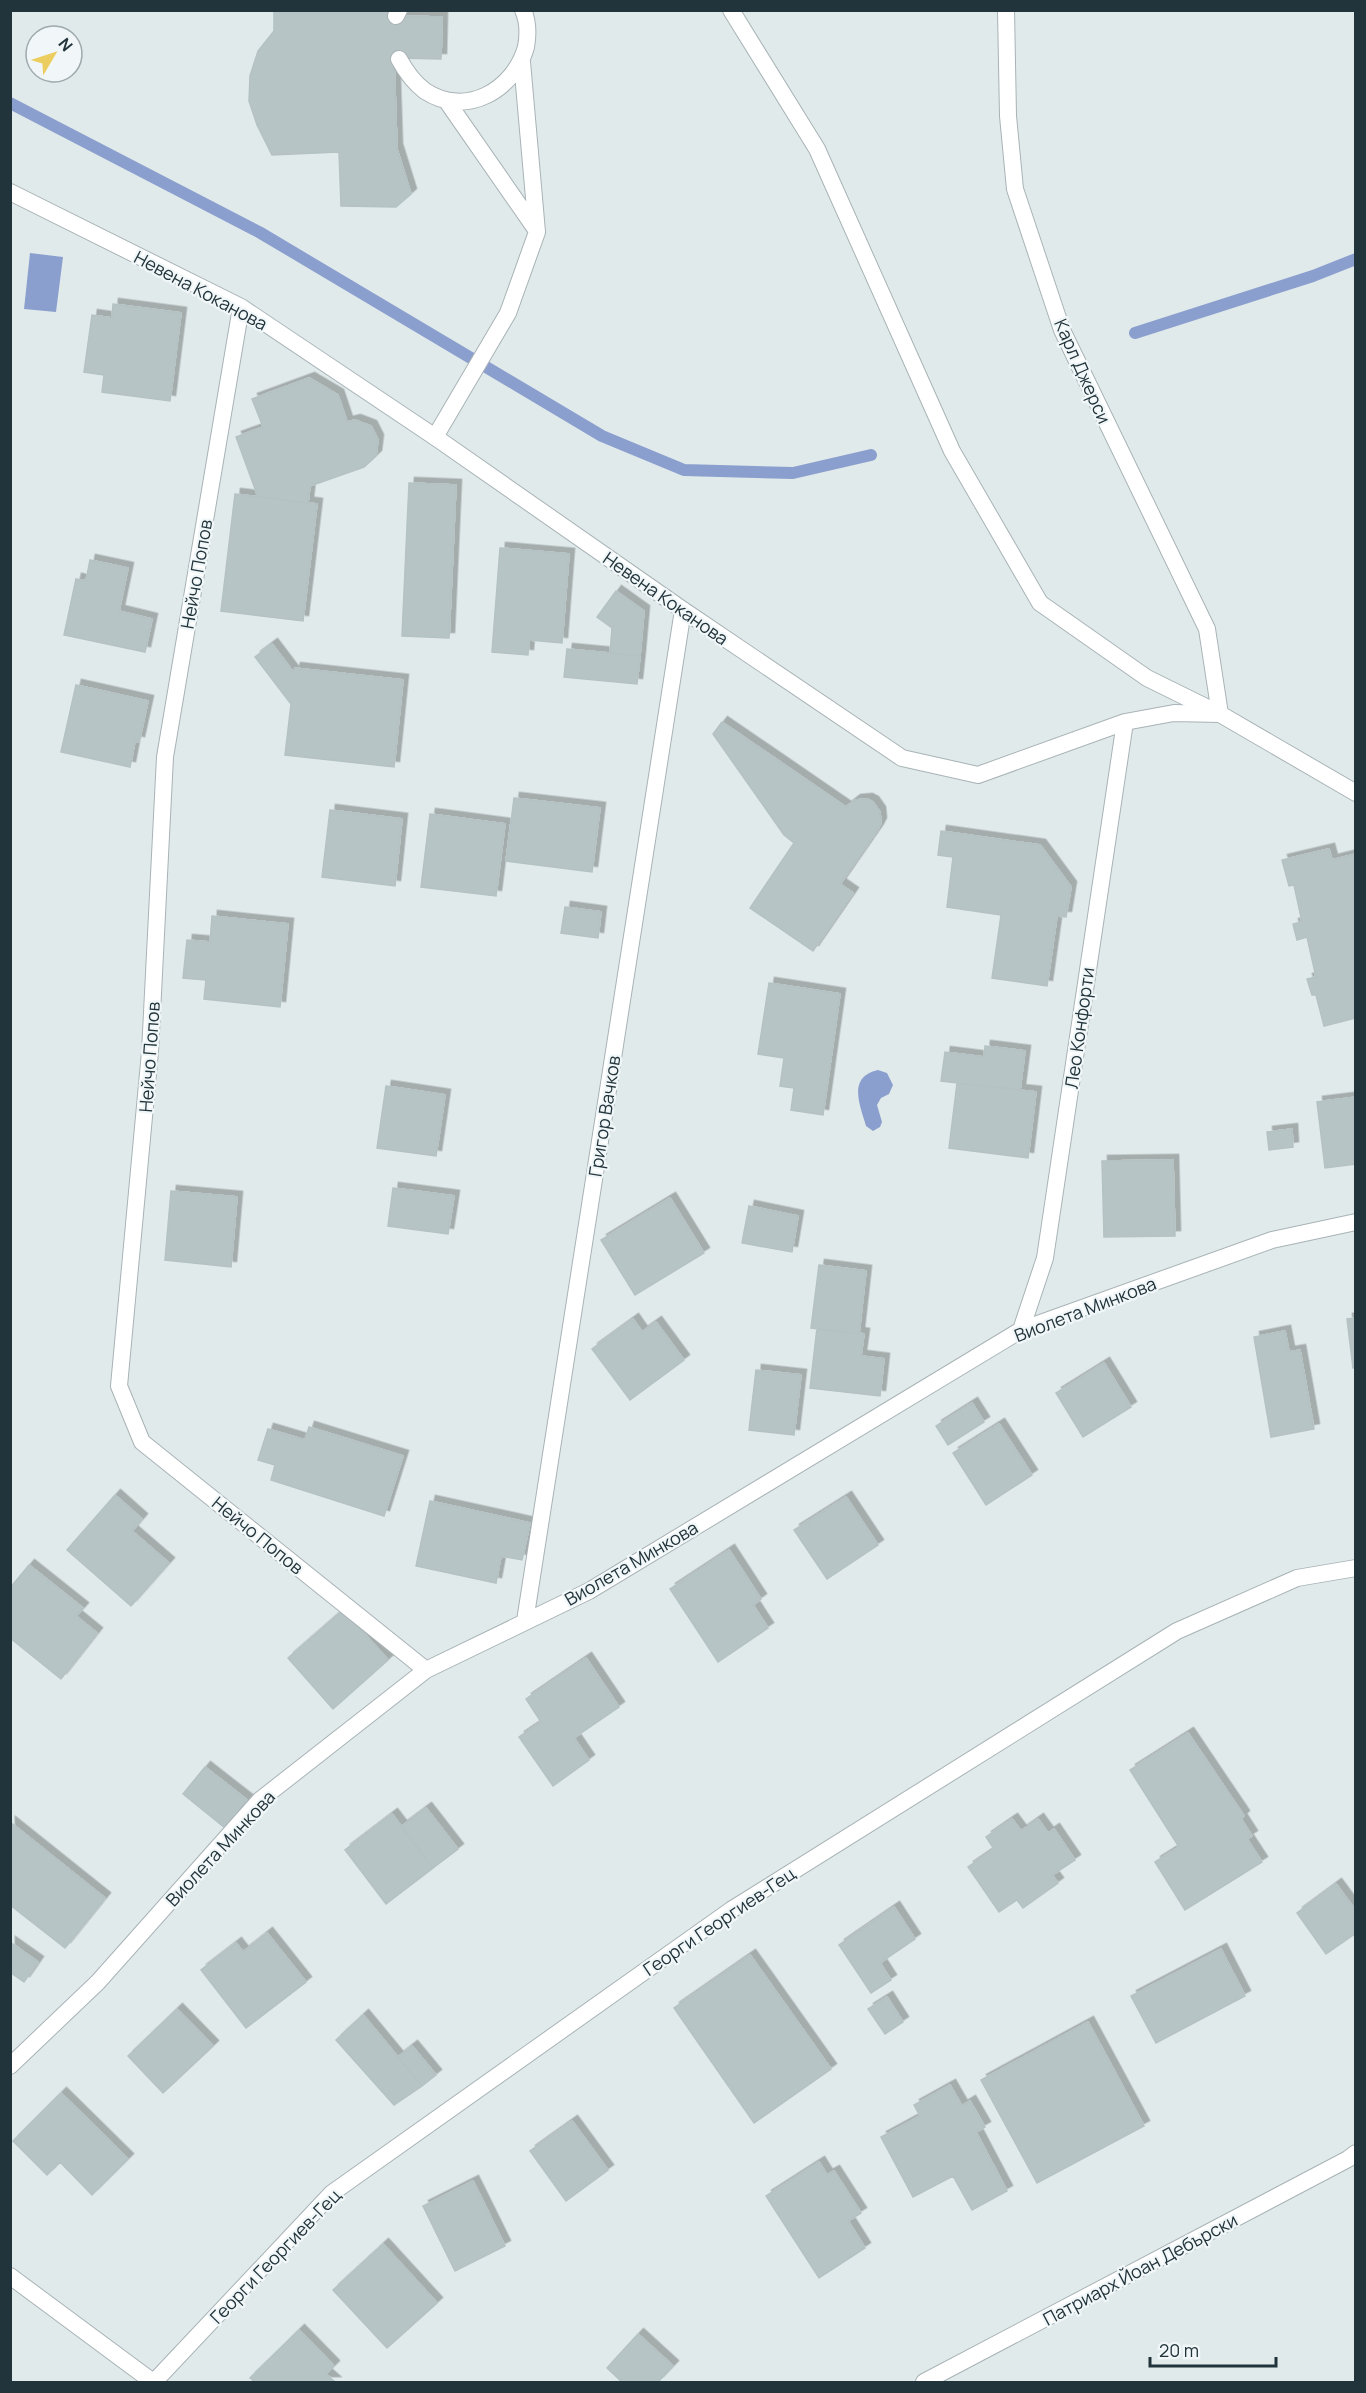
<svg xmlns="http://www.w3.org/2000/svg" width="1366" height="2393" font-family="Manrope,sans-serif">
  <defs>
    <filter id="shadow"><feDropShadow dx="5.5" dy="-5.5" stdDeviation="0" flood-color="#0004"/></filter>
  </defs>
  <rect width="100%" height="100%" fill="#e1eaeb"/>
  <path fill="#8b9fce" d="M30,253L63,257L56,312L24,309Z
    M878,1070L887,1073L893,1085L889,1094L881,1098L877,1105L882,1122L880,1127L873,1131L866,1126C860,1105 847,1077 878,1070Z"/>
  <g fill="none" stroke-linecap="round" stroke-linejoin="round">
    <path stroke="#8b9fce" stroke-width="12" d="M10,103L259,232L602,436L684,470L793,473L871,455
      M1135,333L1313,276L1356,259"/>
  </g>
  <path fill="#b7c4c6" stroke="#b4c2c4" stroke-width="1.5" filter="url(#shadow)" d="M274,10H394L395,16L442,17L441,59L394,58L397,149L411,194L396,207L341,206L339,152L272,155L257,125L249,101L250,76L258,51L274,31Z
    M113,304L181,313L170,401L102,392L104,375L84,372L92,315L112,318Z
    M309,378L338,395L347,422L355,420L371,426L378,440L376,456L364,467L310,486L308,503L258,497L236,437L263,427L252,399Z
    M409,483L456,485L449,638L402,636Z
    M235,494L317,504L303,621L221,611Z
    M500,548L569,554L562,643L529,640L528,655L492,652Z
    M90,560L128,568L119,611L152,619L145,652L64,635L76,579L86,581Z
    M616,591L644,611L640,656L610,653L612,628L597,617Z
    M272,644L294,673L295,668L403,680L394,767L285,755L291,704L255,657Z
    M567,649L640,656L637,684L564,677Z
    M76,685L148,701L139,742L135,741L130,767L61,752Z
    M722,722L846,807L855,800L867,799L873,802L880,812L881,823L878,829L840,884L853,893L813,951L750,908L794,843L784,835L713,734Z
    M514,798L600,808L592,872L506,861Z
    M330,810L402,819L395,886L322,877Z
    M430,814L505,824L496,896L421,887Z
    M941,831L1040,845L1071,887L1066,917L1057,916L1047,986L992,978L1001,915L947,907L953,857L938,855Z
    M1329,849L1332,860L1356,854V1018L1324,1026L1316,995H1312L1307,979L1316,977L1307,937L1297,940L1293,924L1302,922L1294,885L1289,886L1282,860Z
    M565,907L601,912L598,938L561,933Z
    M212,916L288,924L280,1007L204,999L206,980L183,978L187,940L210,942Z
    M769,983L840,994L823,1115L791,1110L794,1088L780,1086L784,1058L758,1054Z
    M985,1046L1025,1051L1020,1090L941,1081L945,1052L984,1057Z
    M957,1083L1036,1092L1028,1158L949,1148Z
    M386,1086L445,1095L436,1156L377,1148Z
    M1356,1097V1164L1325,1168L1317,1102Z
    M1292,1129L1293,1147L1269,1150L1267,1132Z
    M1173,1160L1175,1236L1104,1237L1102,1161Z
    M393,1188L454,1196L448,1234L388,1226Z
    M171,1191L237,1197L231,1267L165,1260Z
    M670,1198L704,1253L635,1295L601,1240Z
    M749,1206L798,1216L792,1252L742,1243Z
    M819,1265L866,1271L859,1334L811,1328Z
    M1356,1318V1368H1353L1347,1319Z
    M633,1319L642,1332L656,1322L684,1360L630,1400L592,1349Z
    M817,1328L864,1334L861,1356L884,1359L880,1396L810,1388Z
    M1285,1331L1289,1352L1300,1350L1314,1429L1271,1437L1254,1337Z
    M1104,1363L1131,1407L1083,1437L1056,1393Z
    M756,1370L801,1375L794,1435L749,1430Z
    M972,1403L984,1422L948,1445L936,1426Z
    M999,1424L1032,1475L986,1505L953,1453Z
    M309,1427L403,1456L384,1516L271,1480L275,1465L258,1460L268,1429L305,1440Z
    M115,1495L142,1519L132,1531L169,1563L131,1606L67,1550Z
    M846,1497L878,1545L827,1579L794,1530Z
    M430,1501L530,1523L522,1560L501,1556L496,1583L416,1566Z
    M729,1550L761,1599L753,1605L768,1628L718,1662L670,1589Z
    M29,1565L83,1608L76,1616L97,1633L61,1679L10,1638V1588Z
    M343,1610L388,1660L333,1709L288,1658Z
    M586,1658L619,1707L574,1738L589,1760L553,1786L519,1737L541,1722L526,1699Z
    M1188,1733L1244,1816L1241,1819L1252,1836L1247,1839L1262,1862L1185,1910L1155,1862L1179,1847L1130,1770Z
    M205,1767L247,1800L225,1828L183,1794Z
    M426,1808L458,1849L433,1868L401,1827Z
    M392,1814L433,1868L386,1904L345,1850Z
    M1012,1819L1021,1831L1038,1819L1048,1833L1054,1829L1075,1860L1052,1875L1058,1883L1023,1908L1017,1900L999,1912L968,1867L994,1849L986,1837Z
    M10,1822L105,1898L65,1948L10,1905Z
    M1336,1884L1356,1911V1933L1326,1954L1297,1913Z
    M894,1907L915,1939L880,1963L891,1980L871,1993L839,1945Z
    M267,1933L306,1982L246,2028L201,1970L236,1943L243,1952Z
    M10,1942L38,1962L24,1982L10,1972Z
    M1221,1949L1245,1996L1156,2043L1131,1996Z
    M750,1955L831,2069L754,2123L674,2008Z
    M887,1997L903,2022L885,2034L868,2009Z
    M177,2009L213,2046L163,2093L128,2056Z
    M363,2015L422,2086L394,2105L336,2040Z
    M1088,2022L1144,2126L1037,2183L981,2080Z
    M412,2046L436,2075L422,2086L398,2057Z
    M950,2085L962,2106L970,2101L985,2127L976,2132L1007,2191L972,2210L953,2176L913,2197L881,2137L920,2116L914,2105Z
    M61,2093L128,2159L92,2195L60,2162L47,2175L13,2141Z
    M572,2121L608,2170L566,2201L530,2151Z
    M819,2162L827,2175L834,2171L861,2213L848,2221L865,2248L819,2278L766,2196Z
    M473,2181L505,2246L455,2271L423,2206Z
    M383,2244L437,2303L387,2348L333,2290Z
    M299,2330L334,2366L326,2374L335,2382H255L250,2378Z
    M638,2334L673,2366L658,2382H622L607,2368Z"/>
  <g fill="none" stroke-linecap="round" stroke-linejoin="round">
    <g stroke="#a8b3b6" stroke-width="18">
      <path id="service" d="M731,10L817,149L952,451L1040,603L1147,678L1220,714
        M1006,10L1008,116L1015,189L1062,330L1207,629L1220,714
        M396,16L399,10
        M399,59C406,72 413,82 425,91C466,118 514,90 526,47C528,36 528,21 523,10
        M446,100L537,231
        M435,437L508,313L537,232L522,62"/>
    </g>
    <g stroke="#a8b3b6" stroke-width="18">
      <path id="minor" d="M10,192L241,307L435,437L683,610L902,758L978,775L1125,722L1174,713L1220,714L1356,793
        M241,307L165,757L150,1052L119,1386L142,1442L426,1670
        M1021,1330L1045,1258L1125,722
        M525,1621L683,610
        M10,2066L98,1982L260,1800L426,1670L589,1591L1021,1330L1272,1240L1356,1222
        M10,2276L153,2382
        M154,2382L332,2193L731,1910L1177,1631L1297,1578L1356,1568
        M924,2382L1348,2159L1356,2153"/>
    </g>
    <use href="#service" stroke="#fff" stroke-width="16"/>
    <use href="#minor" stroke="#fff" stroke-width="16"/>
  </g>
  <g text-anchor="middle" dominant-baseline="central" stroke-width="4.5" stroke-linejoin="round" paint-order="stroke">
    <g font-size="18" fill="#22343b" stroke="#f1f7f8">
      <text transform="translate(201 290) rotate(28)">Невена Коканова</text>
      <text transform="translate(1083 371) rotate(66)">Карл Джерси</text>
      <text transform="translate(196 574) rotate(-80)">Нейчо Попов</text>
      <text transform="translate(666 598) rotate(35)">Невена Коканова</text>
      <text transform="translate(1079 1028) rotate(-82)">Лео Конфорти</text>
      <text transform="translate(149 1057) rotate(-86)">Нейчо Попов</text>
      <text transform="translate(604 1116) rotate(-81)">Григор Вачков</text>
      <text transform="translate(1085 1309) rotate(-21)">Виолета Минкова</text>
      <text transform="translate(258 1535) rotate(39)">Нейчо Попов</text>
      <text transform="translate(631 1563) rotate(-30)">Виолета Минкова</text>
      <text transform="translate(220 1848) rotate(-47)">Виолета Минкова</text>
      <text transform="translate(719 1921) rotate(-34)">Георги Георгиев-Гец</text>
      <text transform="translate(275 2256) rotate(-46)">Георги Георгиев-Гец</text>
      <text transform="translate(1140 2269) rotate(-28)">Патриарх Йоан Дебърски</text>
    </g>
  </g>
  <rect width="1366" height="2393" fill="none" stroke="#22343b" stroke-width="24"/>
  <g transform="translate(54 54) rotate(51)"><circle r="28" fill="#f1f7f8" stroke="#9ea9ac" stroke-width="1.5"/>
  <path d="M0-4.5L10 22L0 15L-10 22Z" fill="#ebce5f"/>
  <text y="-9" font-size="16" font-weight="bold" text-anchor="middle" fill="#22343b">N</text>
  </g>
  <path d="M1150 2357v9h126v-9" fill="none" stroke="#22343b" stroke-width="3"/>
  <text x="1159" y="2357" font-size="18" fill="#22343b" stroke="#f1f7f8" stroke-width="4.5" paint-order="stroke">20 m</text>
</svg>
